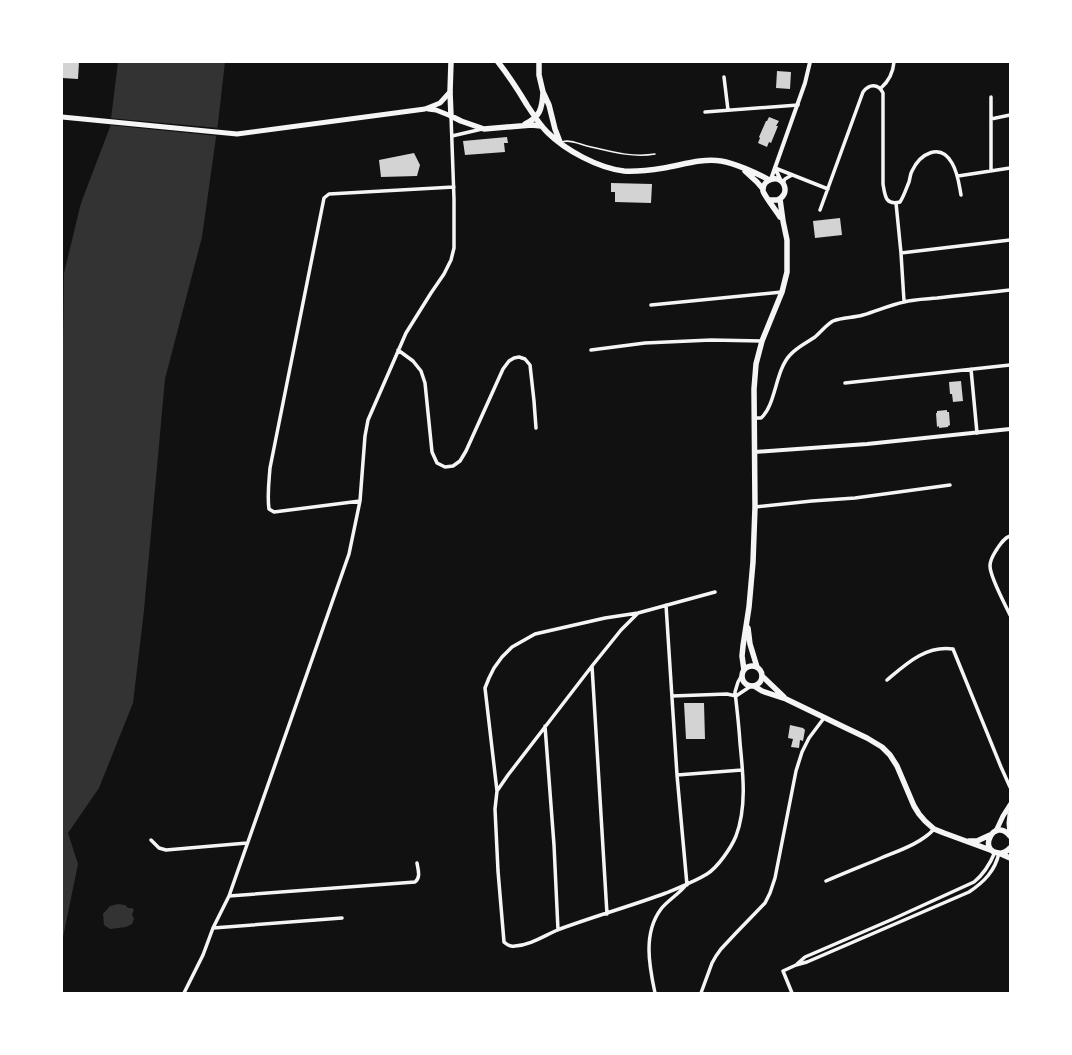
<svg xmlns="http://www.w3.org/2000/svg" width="1072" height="1055" font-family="Montserrat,sans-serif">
  <rect width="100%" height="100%" fill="#111"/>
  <path fill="#333" d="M118,62H225L218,123L202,237L165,379L144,610L133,703L99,788L68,833L78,864L62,942V346L63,339L64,273L81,203L110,127Z
    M118,904L125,905L128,908H132L134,910L132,914L134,919L132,924L126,927L110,929L104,925L103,914L110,906Z"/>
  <path fill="#111" d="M109,118L219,128L218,136L108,125Z"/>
  <path fill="#d3d3d3" d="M62,62H79L78,79L62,78Z
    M777,71L791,72L790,89L776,88Z
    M769,117L779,121L776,126H778L771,143L769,142L767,147L758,143L760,138L759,137L766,121H767Z
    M507,137L508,143H504L505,152L465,155L463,141Z
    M414,153L420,165L417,176L381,177L379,160Z
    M611,183L652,184L651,203L615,202V192H611Z
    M840,218L842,235L815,238L813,221Z
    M961,381L963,401L953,402L952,394H950L949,382Z
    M947,410V412H949L950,425L948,426V427L939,428V426L937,427L936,413H937V411Z
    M684,703H704L705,739H686Z
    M790,725L803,728L805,730L803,741L800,740L799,748L791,747L793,739L788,738Z"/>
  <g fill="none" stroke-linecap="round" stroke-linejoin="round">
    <path stroke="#f5f5f5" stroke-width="1.5" d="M562,142C570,139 579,144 587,146C609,151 631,158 655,154"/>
    <path stroke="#f5f5f5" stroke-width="3.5" d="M724,77L728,110
      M881,88C889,81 893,73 894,62
      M991,97V171
      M705,112L798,105
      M991,119L1010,115
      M452,136L482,129
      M775,168L828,189
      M958,176L1010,168
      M783,183L785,179L792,175
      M896,203L901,253L904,301
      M820,210L863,92C869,84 878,83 883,93V184C885,195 885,206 900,202C904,196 906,189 909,182C910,179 910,174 912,171C920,154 940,142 952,163C958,173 959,184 961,195
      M901,253L1010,240
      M651,305L782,292
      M398,350L413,361L421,371L425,383L432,452L437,463L445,467L453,466L460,461L466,451L503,369L509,361L514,358L519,357L525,359L530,365L534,401L536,428
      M591,350L645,343L711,340L762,341
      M971,369L977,433
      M845,383L1010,365
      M755,418H761C776,405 775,371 790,355C797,347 806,343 815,337C821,332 826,325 833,321C842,317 853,318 863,315C877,311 890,305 904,302C914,299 926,299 937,298C961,295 986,293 1010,290
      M360,501L274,512L269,509C267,495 269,482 270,468L324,198L329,194L454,187
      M755,507L812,501L855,498L950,485
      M1010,536C1004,538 1001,543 997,549C994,554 990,559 990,566C990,577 1005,604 1010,615
      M666,605L677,775L687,885
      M638,613L621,630L592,666L508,775L497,791L495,809L498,871L504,942C508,945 510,947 515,946C531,945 545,935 560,929C595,916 631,906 666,893C680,887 694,882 707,874C718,867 731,848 736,836C747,807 743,773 740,743C739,726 737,709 735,692L738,682L742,675
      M592,666L607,914
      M887,680C906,664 926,645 953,649L1001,767L1010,787
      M672,696L727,694L736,696
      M736,696L751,686
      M545,726L554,845L558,930
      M677,775L742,770
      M497,791L485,688L489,678L494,668L502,657L512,647L535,634L605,618L638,613L715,592
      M151,840L159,848L166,850L247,843
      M826,881C844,873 862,866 881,858C898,851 922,843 934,829
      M229,896L415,882C421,877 418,870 417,863
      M213,928L342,918
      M797,964L805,957L893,919L974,882C984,874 990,864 995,852
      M184,993L203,955L213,928L229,896L349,554L360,501L365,436L368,420L406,333L431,293L444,274L451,260L454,248V199L451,116
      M655,993C649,965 643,933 661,909C667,901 679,894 686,885
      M701,993L712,963L716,956L721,949L735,934L765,903L770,893L775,878L796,771L802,752L809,738L824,718
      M792,993L783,971L796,965L807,962L969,892C984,882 995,871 999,853"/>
    <path stroke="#f5f5f5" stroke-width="4" d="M775,168L781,181
      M771,179L805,83L810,62
      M755,452L867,444L1010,429"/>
    <path stroke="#f5f5f5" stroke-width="5" d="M428,109L436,110L451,116
      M62,117L237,134L425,109L440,103L450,92
      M996,831L1003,816L1010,805
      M1010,835L1009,823L1010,814"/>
    <path stroke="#f5f5f5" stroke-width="5.5" d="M451,62L450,92L451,116L461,121L484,129L532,125L541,126
      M498,62C509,76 518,90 527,105C533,114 539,124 547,132C565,150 598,168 624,171C638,172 651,170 664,168C682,165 702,158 721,161C734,163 757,173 769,180
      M539,62V75L543,92L549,105L555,129L560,142
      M525,124C540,117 542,109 543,93
      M745,171L757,182L763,189
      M769,200H777C783,198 787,192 784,185C779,174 762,179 763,191C764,195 777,212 780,217
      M748,628L750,644L757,667
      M742 676a10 10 0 1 1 20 0a10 10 0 1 1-20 0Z
      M744,670L742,656L743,646L749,607L753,562L755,507L754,389L756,364L762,341L782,292L787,272V240L783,221L780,199
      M762,676L784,697
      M754,686L762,691L786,699L846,728L867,738L882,747L890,755L897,766L914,806L919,814L925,821L934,829L944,833L993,851
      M1010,836C994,816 977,852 999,853C1004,854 1007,851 1010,848
      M969,841H977L990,835
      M1001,854L1010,858"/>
  </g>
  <rect width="1072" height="1055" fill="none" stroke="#ffffff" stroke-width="126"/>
</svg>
